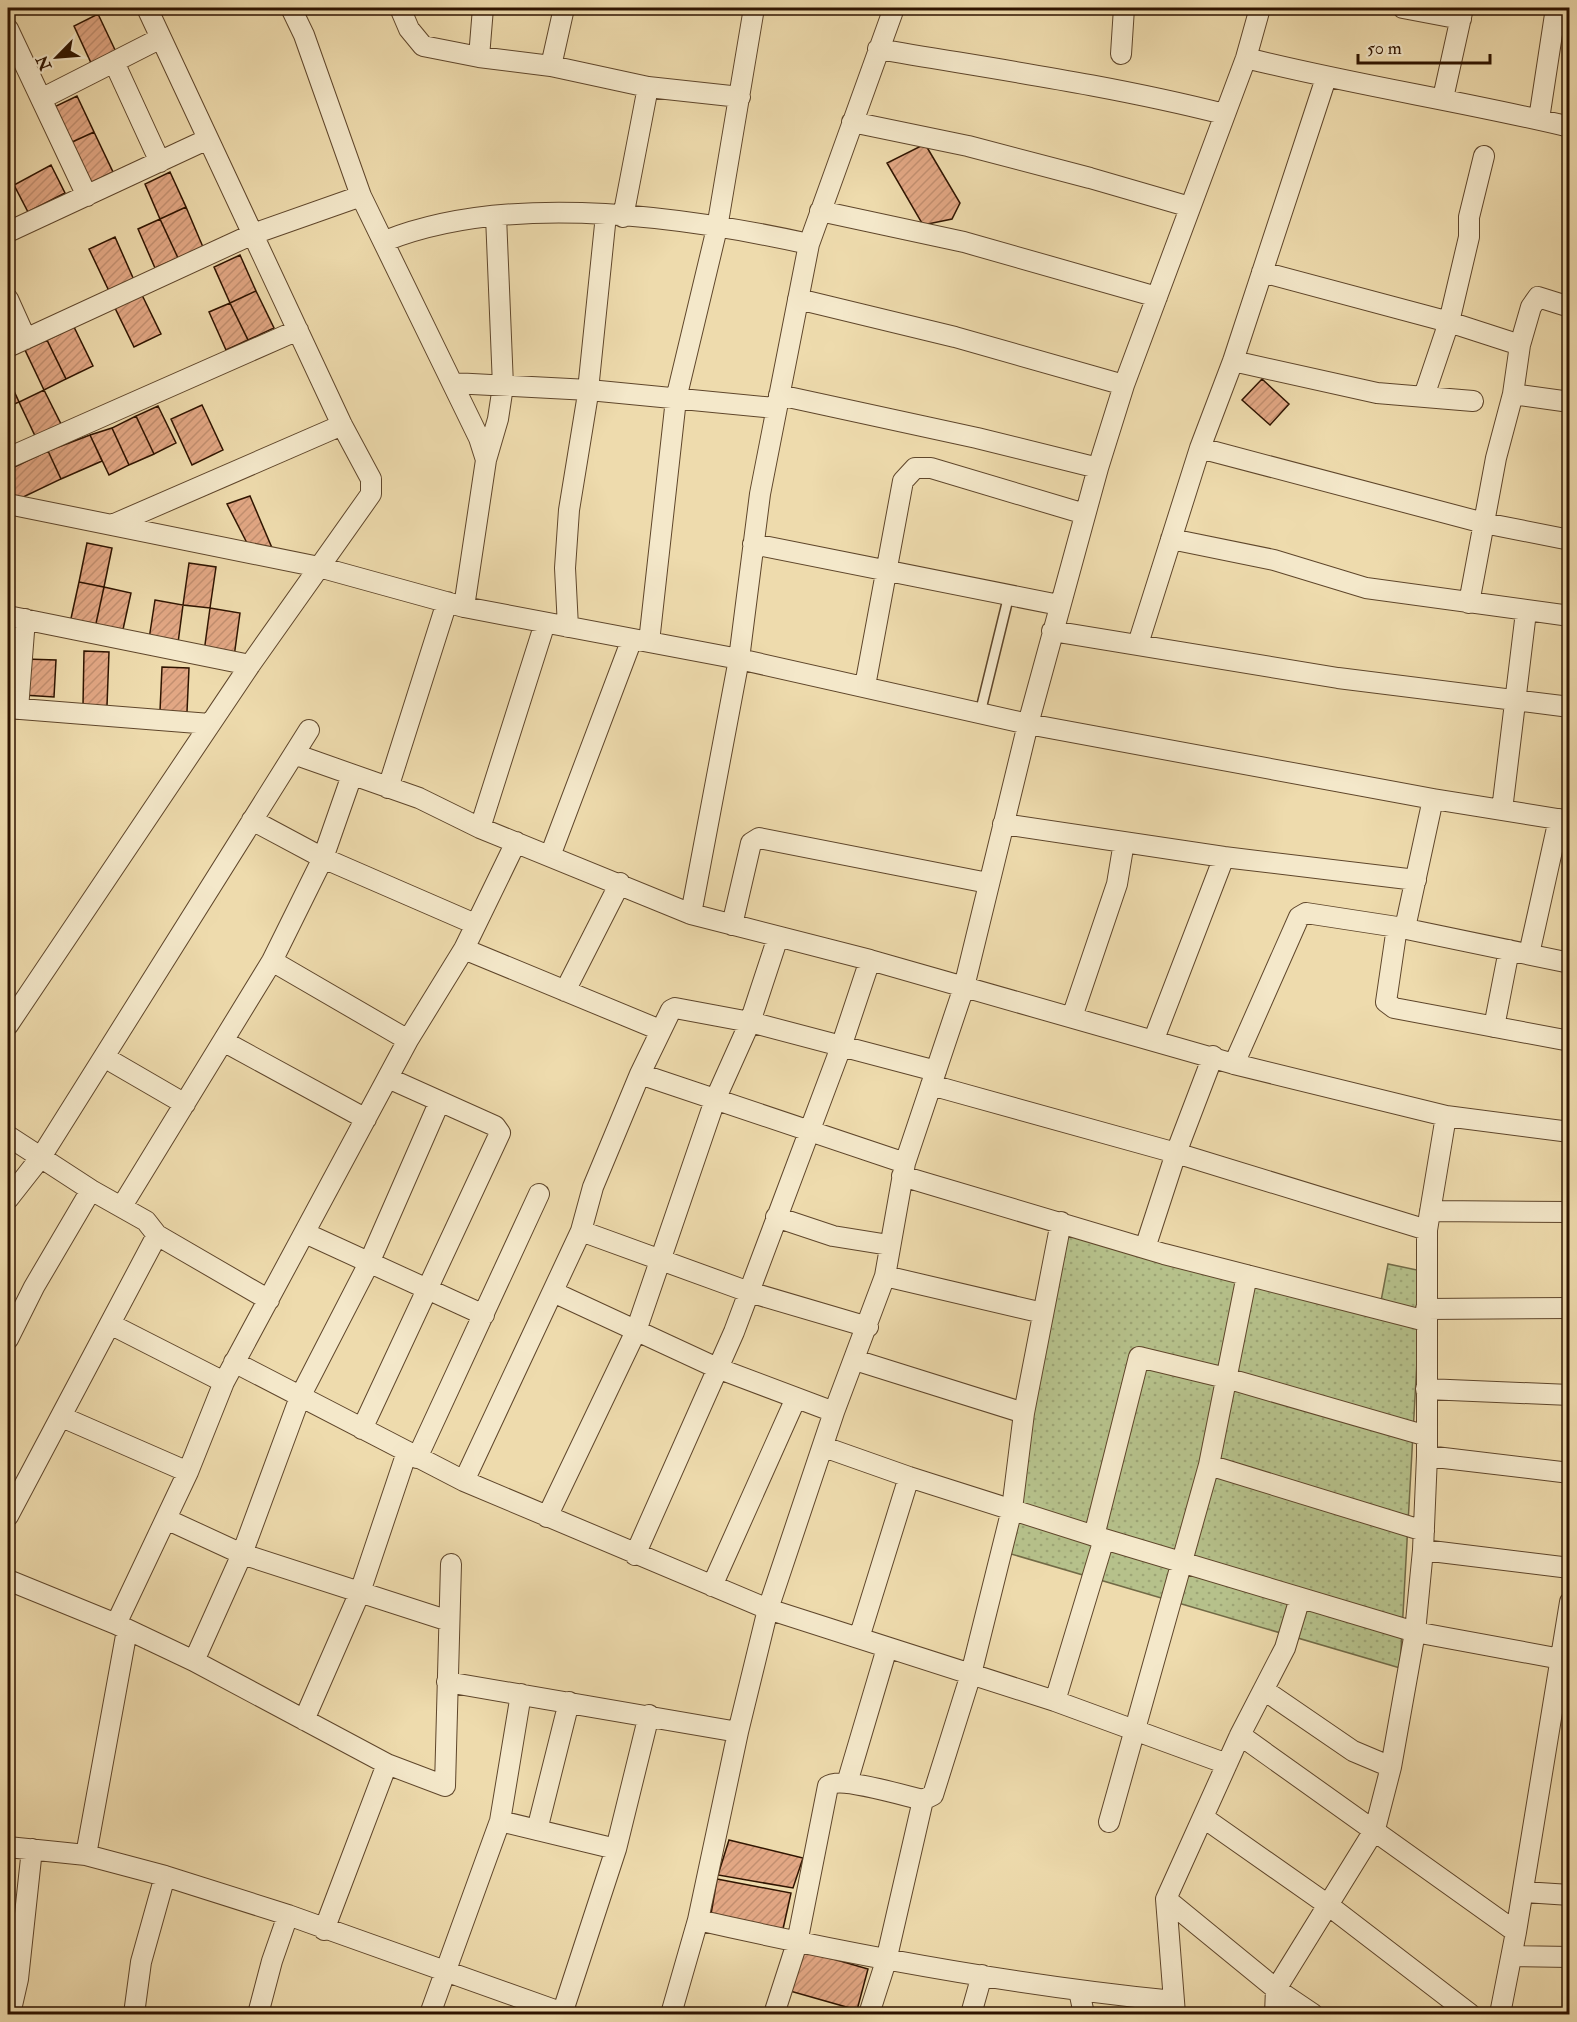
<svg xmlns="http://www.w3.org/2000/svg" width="1577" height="2022" font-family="'IM FELL Double Pica',serif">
  <defs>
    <pattern id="grass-dots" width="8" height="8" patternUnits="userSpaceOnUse" patternTransform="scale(1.5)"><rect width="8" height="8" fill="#b6c18b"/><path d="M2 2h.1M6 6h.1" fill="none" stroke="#9da576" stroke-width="1.8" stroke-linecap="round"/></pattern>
    <pattern id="building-hatch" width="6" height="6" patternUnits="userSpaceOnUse" patternTransform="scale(1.5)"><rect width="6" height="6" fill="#e2a784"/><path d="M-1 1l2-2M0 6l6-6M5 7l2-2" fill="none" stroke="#c28f70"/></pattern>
  </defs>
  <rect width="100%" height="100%" fill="#eedbad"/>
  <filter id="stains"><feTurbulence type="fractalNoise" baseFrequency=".00333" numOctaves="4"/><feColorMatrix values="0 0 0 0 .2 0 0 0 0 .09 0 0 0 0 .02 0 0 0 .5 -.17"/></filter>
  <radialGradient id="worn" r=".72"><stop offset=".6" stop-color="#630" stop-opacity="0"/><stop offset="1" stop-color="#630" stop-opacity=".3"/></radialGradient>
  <path fill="url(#grass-dots)" stroke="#726a46" stroke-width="1.5" d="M1061,1224L1381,1301L1388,1264L1422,1271L1400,1668L1001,1551Z"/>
  <path fill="url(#building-hatch)" stroke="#2f1400" stroke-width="1.5" d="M98,14L117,54L92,65L74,26Z
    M77,96L94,132L70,143L52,108Z
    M94,132L113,172L89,184L70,143Z
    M925,144L960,203L952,219L923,225L887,163Z
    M51,165L65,193L28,212L14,185Z
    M170,172L186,207L160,219L145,184Z
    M186,207L203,247L178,258L160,219Z
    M160,219L178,258L155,268L138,229Z
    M115,237L134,280L109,291L89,249Z
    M240,255L256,291L230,303L214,267Z
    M256,291L274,328L248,340L230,303Z
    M142,295L161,334L134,347L115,308Z
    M230,303L248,340L226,350L209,312Z
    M74,327L93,366L66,379L47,340Z
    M47,340L66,379L44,390L25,350Z
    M8,378L19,402L8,407Z
    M1262,379L1289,404L1270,425L1242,400Z
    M44,390L63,428L37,440L19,402Z
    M202,405L223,450L192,465L171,419Z
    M158,406L176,443L154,454L136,416Z
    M136,416L154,454L129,465L112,428Z
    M112,428L129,465L109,475L90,435Z
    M90,435L102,461L61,479L48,451Z
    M48,451L61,479L17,500L8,480V470Z
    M250,496L275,555L248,545L227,504Z
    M87,543L112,548L104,587L79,582Z
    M189,563L216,567L210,608L183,605Z
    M79,582L104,587L95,628L70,623Z
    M104,587L131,593L122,634L95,628Z
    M155,600L183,605L178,643L149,639Z
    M210,608L240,613L234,657L204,652Z
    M84,651L109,652L107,706L83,705Z
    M25,659L56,660L54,697L23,695Z
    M162,667L189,668L187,712L160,711Z
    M729,1840L803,1858L793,1888L718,1875Z
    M717,1879L791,1893L783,1929L711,1914Z
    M802,1950L868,1969L857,2010L790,1991Z"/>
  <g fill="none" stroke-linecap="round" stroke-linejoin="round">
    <g stroke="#5f462b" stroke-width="12">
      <path id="service" d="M980,713L1009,595"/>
    </g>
    <g stroke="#5f462b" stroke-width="22">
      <path id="minor" d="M291,8L304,35L361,196L479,438L486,460L464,607
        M400,8L409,29L423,46L479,57L551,66L648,87L740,97
        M1403,8L1461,19
        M8,29L87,196
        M878,49C994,69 1110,85 1224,114
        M1121,54L1124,8
        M479,57L483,8
        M1246,58C1353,85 1462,101 1570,127
        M114,62L160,162
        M551,66L564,8
        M1443,98L1463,8
        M41,99L161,38
        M1539,119L1556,8
        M852,122L968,146L1090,178L1190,207
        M820,211L964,242L1157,297
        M623,217L648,87
        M8,232L208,139
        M385,241C508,192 682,216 809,244
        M1262,272L1449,322L1520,345
        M8,299L26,339
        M798,299L955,337L1124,385
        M8,347L253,234L361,196
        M1233,361L1377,393L1473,401
        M453,383L589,390L775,408
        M1513,394L1570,402
        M779,395L977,438L1098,468
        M1424,396L1449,322L1469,237V217L1484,156
        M1200,448L1484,523L1570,540
        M8,458L298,330
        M486,460L498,419L503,386L496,216
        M8,504L319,567L464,607L739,659L1028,724L1433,799L1570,821
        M112,525L342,425
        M1171,539L1274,560L1366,588L1570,616
        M753,544L1059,605
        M1469,603L1496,458L1513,394L1520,345L1531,307L1538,297L1570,307
        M8,616L250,665
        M568,627L565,568L569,510L587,400L606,215
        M1052,631L1338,678L1570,707
        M649,642L676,399L717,228L754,8
        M1138,644L1200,448L1233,361L1326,78
        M865,686L903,481L915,468H931L1085,514
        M8,708L210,724
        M18,709L25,619
        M294,754L419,798L480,828L691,914L870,960L1234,1064L1446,1116L1570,1132
        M388,788L447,602
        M1502,810L1526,612
        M252,820L323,858L475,924
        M1003,824L1224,857L1416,880
        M480,828L545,623
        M550,856L632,639
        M691,914L739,659L760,494L809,244L894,8
        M732,925L751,843L759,838L988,883
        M1397,927L1386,1002L1394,1008L1570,1041
        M1405,928L1433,799
        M464,949L660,1030
        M1529,954L1559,819
        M272,961L408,1040
        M565,991L620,883
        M1072,1017L1117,884L1124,842
        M8,1025L250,665L371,494V479L342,425L147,8
        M1494,1027L1509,950
        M1154,1039L1224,857
        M223,1041L366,1119
        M104,1057L185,1104
        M1234,1064L1299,917L1306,913L1397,927L1570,963
        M640,1074L905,1163
        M931,1085L1176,1153L1427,1230
        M8,1136L91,1190L146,1221L157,1235L269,1300
        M902,1176L1164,1254L1426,1321
        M8,1199L41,1157L309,730
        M122,1206L272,961L323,858L352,775
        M1430,1211L1570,1212
        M776,1217L833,1236L889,1245
        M581,1231L749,1292L868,1327
        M305,1233L484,1315
        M1145,1248L1176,1153L1213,1056
        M885,1276L1043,1313
        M553,1292L717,1368L834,1412
        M1426,1309L1570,1308
        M110,1324L224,1382
        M8,1339L34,1287L91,1190
        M855,1360L1024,1413
        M234,1362L464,1481L768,1609L1055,1701L1227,1764
        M1426,1389L1570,1395
        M62,1417L188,1472
        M362,1429L500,1133L495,1126L388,1078
        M824,1447L909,1477L1104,1539L1415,1632L1561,1659
        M1427,1456L1570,1473
        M417,1458L539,1194
        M1209,1465L1424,1531
        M464,1481L581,1231L593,1187L640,1074L671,1010L675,1008L750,1022L936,1071
        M8,1516L157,1235
        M547,1517L636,1331L715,1100L750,1022L778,937
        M166,1519L242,1554L449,1621
        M1094,1536L1139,1357L1226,1378L1427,1436
        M1423,1550L1570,1568
        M635,1555L734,1332L841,1047L870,960
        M8,1580L116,1624L194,1661L387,1764L445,1786L451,1564
        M712,1586L796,1398
        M116,1624L188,1472L224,1382L408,1040L464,949L516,842
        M859,1638L909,1477
        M194,1661L242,1554L300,1397L369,1263L439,1103
        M447,1682L738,1732
        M1264,1690L1353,1751L1391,1767
        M1055,1701L1104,1539
        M304,1720L360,1592L407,1452
        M1240,1735L1516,1932
        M847,1783L887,1648
        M1204,1818L1328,1905L1470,2014
        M500,1821L521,1694
        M1109,1822L1209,1465L1247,1275
        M537,1830L569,1702
        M8,1847L86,1855L165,1876L288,1915L563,2013
        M86,1855L127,1630
        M1523,1892L1570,1895
        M1166,1899L1276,1989L1313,2014
        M698,1920C856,1956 1013,1985 1174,2001
        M324,1930L387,1764
        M1512,1956L1570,1957
        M1079,1991L1084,2014
        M10,2014L18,1979L32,1849
        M134,2014L141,1962L165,1876
        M258,2014L272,1961L288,1915
        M430,2014L500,1821L616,1849
        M562,2014L616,1849L649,1715
        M671,2014L698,1920L738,1732L768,1609L834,1412L885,1276L905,1163L964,987L1028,724L1098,468L1124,385L1246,58L1260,8
        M774,2014L797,1943L828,1786C840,1776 905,1796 923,1800L933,1795L971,1674L1012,1509L1024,1413L1061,1222
        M869,2014L886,1961L923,1800
        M971,2014L982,1975
        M1175,2014L1166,1899L1240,1735L1285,1648L1300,1598
        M1275,2014L1276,1989L1375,1829L1391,1767L1415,1632L1423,1550L1427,1456V1230L1446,1116
        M1500,2014L1516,1932L1570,1602"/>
    </g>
    <use href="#service" stroke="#f4e8ca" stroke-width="9"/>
    <use href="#minor" stroke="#f4e8ca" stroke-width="20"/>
  </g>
  <rect width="1577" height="2022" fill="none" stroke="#eedbad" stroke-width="30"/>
  <rect x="9" y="9" width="1559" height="2004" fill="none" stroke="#2f1400" stroke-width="3"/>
  <rect x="15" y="15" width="1547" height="1992" fill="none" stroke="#2f1400" stroke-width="1.5"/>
  <g transform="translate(57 57) rotate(245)" stroke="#f4e8ca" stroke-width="4.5" paint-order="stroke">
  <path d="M0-4.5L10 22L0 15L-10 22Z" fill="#2f1400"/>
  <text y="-9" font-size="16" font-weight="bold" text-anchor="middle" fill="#2f1400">N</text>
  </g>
  <path d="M1358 54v9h132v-9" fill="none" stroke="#2f1400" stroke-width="3"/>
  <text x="1367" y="54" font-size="18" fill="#2f1400" stroke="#f4e8ca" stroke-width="4.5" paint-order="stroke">50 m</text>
  <rect width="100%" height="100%" filter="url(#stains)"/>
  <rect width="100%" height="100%" fill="url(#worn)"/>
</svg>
